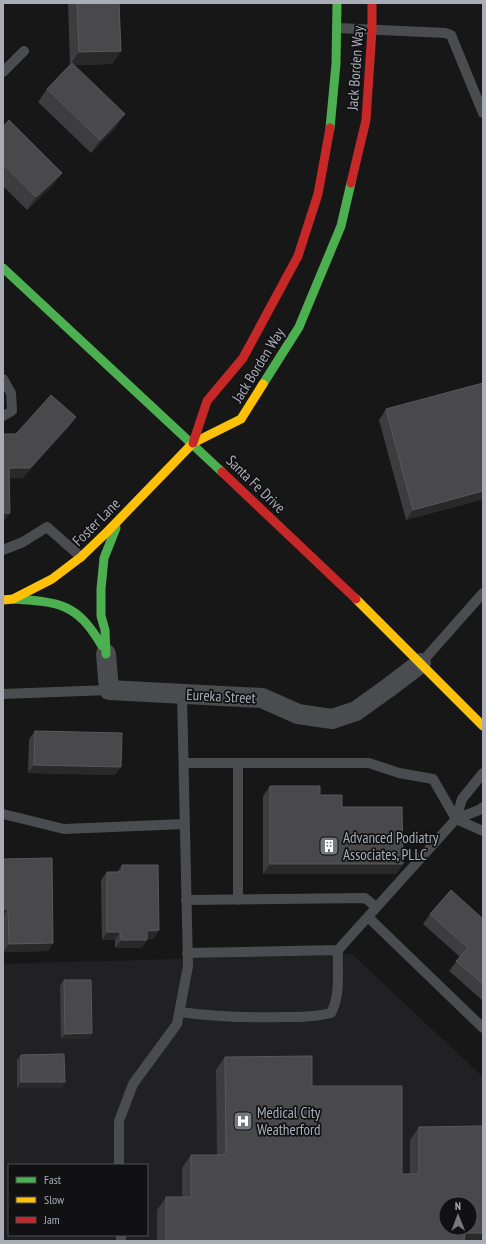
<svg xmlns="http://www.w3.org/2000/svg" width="486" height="1244" font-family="'PT Sans Narrow',sans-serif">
  <rect width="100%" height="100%" fill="#171717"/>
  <path fill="#212123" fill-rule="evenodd" d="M352,954L483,1077V1241H3V964ZM9,1165H147V1235H9ZM446,1204H470V1228H446Z"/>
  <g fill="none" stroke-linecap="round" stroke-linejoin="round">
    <path stroke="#4b4c50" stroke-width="10" d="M337,28L445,33L451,35L483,113
      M3,72L24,51
      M3,379L11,393L12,411L3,416
      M3,550L23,542L47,527L81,557
      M421,663L483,593
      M3,694L109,690
      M184,763H369L399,773L433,779L456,819L483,831
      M238,763V900
      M3,814L64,829L185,824
      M456,819L479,810L483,807
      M186,900L365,898L376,907
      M368,917L483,1028
      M187,953L338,950L456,819L462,799L483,773
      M180,1012C215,1017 249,1018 285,1017C301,1017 315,1017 331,1013C341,995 337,970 338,950
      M119,1165V1121L133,1084L177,1024L188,966L182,694
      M121,1235V1241"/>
    <path stroke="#4b4c50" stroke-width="20" d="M106,654L109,690L262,698L298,714L332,719L356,711L388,688L421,663"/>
    <path stroke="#4caf50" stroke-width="9" d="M330,128L336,64L337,3
      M3,268L222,472
      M263,384L299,327L341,226L351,183
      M13,599C60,602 77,603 102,646
      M106,654L105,630L101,616V589L104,558L116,528"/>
    <path stroke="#ffc107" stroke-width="9" d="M356,599L483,726
      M3,600L13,599L52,579L81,557L108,531L193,443L241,419L263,384"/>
    <path stroke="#c62828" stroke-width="9" d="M351,183L366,120L372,30V3
      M193,443L207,401L243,358L298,256L318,194L330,128
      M222,472L356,599"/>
  </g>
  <path fill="#3d3d3f" d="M68,3H119L121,51L112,64L74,65L116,127L91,153L38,102L47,89L70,65Z
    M3,127L62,173L52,186L27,210L3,186Z
    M386,409L483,499L406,520L379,420Z
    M35,731L115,775L28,773L29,739Z
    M270,786L320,795L342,807L403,864L396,874H263V796Z
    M3,859L53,943L48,951L3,952Z
    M122,865L159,930L153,939H147V940L141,948H115V940H102L101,880L107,872H117Z
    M430,914L483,919V1001L449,971L460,957L423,924Z
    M64,980L92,1033L88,1039H61L60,986Z
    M21,1055L65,1082L61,1088H17V1060Z
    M225,1057L312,1086L402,1174H410V1140L419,1127L483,1241H157V1210L166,1197H182V1168L191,1155H217L216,1070Z"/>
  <path fill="#29292a" d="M121,51L112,64L70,65L79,52Z
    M125,114L116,127L91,153L100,140Z
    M62,173L52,186L27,210L36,197Z
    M76,417L69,427L23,478L3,479L9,468Z
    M483,491V499L406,520L413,510Z
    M3,513H10L3,523Z
    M34,765L121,767L115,775L28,773Z
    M270,864H403L396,874H263Z
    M3,909H8L3,917Z
    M159,930L153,939H141L147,931Z
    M107,932H120L115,940H102Z
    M121,940H147L141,948H115Z
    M53,943L48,951L3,952L9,944Z
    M92,1033L88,1039H61L65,1034Z
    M21,1082H65L61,1088H17Z
    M465,1233H483V1241H459Z"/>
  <path fill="#49494c" stroke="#58595d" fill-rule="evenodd" d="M77,3H119L121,51L79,52Z
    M72,63L125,114L100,140L47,89Z
    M9,120L62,173L36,197L3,164V127Z
    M483,383V491L413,510L386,409Z
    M51,395L76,417L30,468H9L10,513H3V434H16Z
    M35,731L122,733L121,767L34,765Z
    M270,786H320V795H342V807H402L403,864H270Z
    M52,858L53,943L9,944L8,909H3V859Z
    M122,865H158L159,930L147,931V940H121L120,932H107V872H122Z
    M451,890L483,919V984L456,961L468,948L430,914Z
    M64,980H91L92,1033L65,1034Z
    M64,1054L65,1082H21V1055Z
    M312,1056V1086H402V1174H419V1127L483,1126V1233H465L464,1241H166V1197H191V1155H226L225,1057ZM446,1204H470V1228H446Z"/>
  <defs>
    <g id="building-square" transform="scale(1)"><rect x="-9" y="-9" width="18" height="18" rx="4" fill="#757880" stroke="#111113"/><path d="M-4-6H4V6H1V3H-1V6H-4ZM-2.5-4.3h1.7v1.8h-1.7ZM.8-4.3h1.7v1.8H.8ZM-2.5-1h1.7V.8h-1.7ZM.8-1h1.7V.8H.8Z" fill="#fff"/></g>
    <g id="hospital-square" transform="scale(1)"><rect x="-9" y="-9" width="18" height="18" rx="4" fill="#757880" stroke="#111113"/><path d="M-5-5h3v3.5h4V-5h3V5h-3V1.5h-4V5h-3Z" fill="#fff"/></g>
  </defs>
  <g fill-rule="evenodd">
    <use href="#building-square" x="329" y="846"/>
    <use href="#hospital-square" x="243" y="1121"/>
  </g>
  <g text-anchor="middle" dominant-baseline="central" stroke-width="3.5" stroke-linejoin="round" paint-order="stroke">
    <g font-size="15" fill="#a8adb8" stroke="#111113">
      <text transform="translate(355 68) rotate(-86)">Jack Borden Way</text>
      <text transform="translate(258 365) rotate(-58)">Jack Borden Way</text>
      <text transform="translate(256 484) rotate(44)">Santa Fe Drive</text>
      <text transform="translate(96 522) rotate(-45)">Foster Lane</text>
      <text transform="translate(221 696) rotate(3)">Eureka Street</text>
    </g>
    <g font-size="15" fill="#a8adb8" stroke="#111113" text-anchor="start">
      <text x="343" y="837">Advanced Podiatry<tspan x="343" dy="17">Associates, PLLC</tspan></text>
      <text x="257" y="1112">Medical City<tspan x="257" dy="17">Weatherford</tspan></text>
    </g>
  </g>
  <rect width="486" height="1244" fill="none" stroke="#a8adb8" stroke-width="8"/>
  <rect x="8" y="1164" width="140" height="72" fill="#111113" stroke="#4d4f55"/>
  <rect x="16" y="1177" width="20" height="6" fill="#4caf50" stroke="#4d4f55"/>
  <text x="44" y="1184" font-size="12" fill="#a8adb8">Fast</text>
  <rect x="16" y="1197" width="20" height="6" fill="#ffc107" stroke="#4d4f55"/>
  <text x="44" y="1204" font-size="12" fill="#a8adb8">Slow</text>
  <rect x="16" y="1217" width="20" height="6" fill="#c62828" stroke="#4d4f55"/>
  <text x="44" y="1224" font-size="12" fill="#a8adb8">Jam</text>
  <g transform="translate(458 1216) rotate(359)"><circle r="19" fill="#111113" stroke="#4d4f55"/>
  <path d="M0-3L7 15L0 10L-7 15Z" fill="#757880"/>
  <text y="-6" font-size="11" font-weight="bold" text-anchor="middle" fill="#a8adb8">N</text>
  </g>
</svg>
